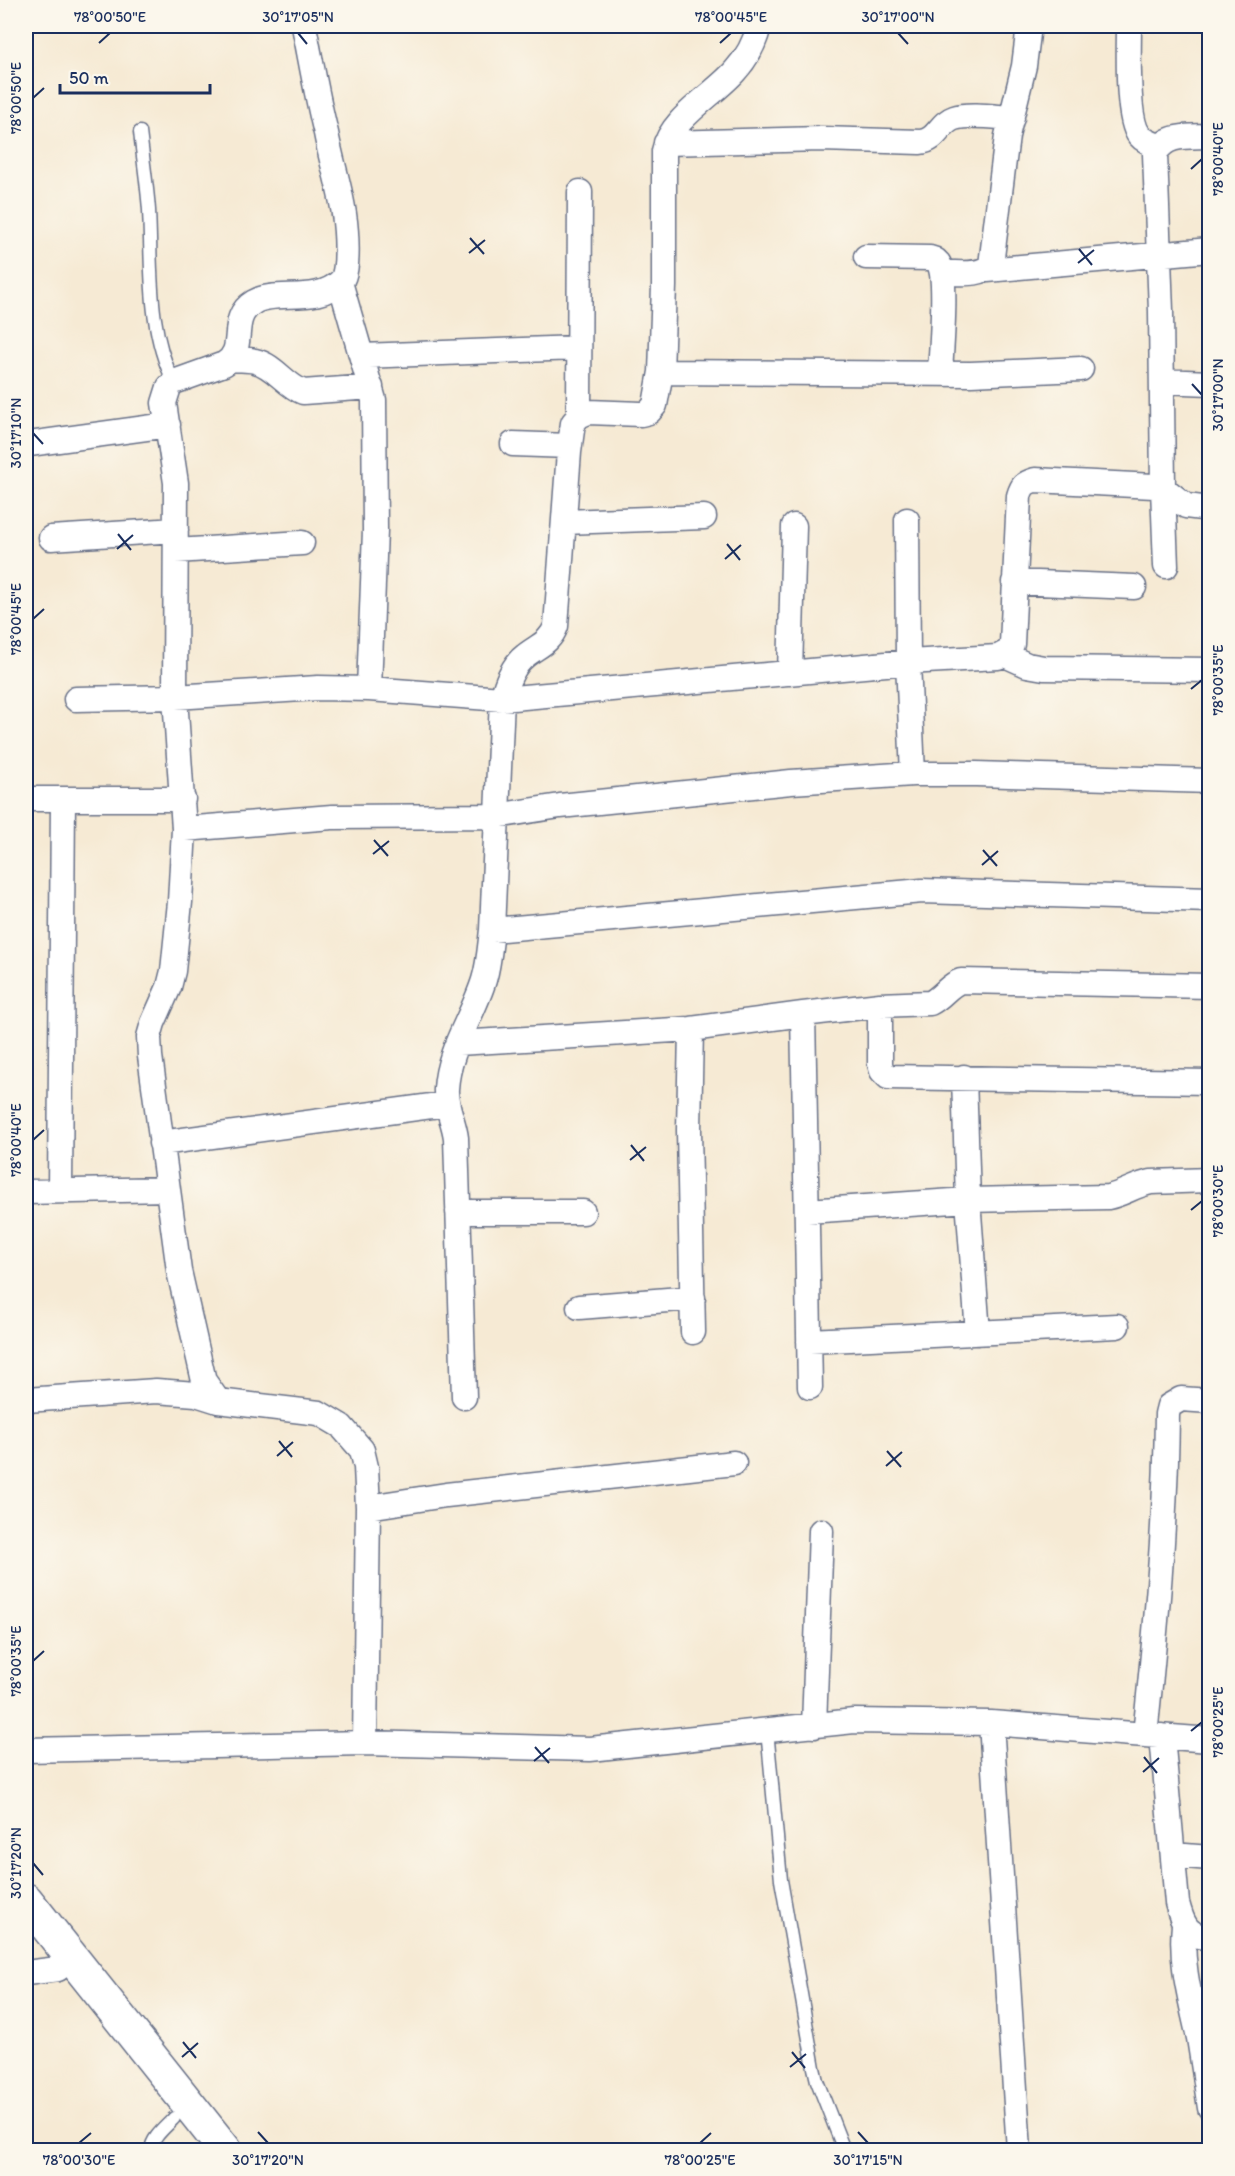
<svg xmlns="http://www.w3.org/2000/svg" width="1235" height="2176" font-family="Itim,sans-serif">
  <rect width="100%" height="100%" fill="#fbf7ec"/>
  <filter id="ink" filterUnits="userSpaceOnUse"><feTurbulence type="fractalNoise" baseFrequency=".0167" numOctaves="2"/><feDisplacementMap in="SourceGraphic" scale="12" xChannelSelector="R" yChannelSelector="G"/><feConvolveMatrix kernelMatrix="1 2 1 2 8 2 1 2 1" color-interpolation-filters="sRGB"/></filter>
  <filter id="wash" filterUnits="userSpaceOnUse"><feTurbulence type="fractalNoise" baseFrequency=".008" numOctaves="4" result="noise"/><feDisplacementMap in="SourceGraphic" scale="24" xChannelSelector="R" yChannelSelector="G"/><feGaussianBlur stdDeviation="1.35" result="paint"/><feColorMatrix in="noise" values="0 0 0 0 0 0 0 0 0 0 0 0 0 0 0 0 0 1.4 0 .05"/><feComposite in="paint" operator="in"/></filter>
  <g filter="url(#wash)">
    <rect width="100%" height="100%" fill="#f6ead4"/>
  </g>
  <g filter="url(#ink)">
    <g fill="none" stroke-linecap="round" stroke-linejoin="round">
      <g stroke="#687087" stroke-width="15">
        <path id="lane" d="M140,132C143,158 147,184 149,210C152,267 147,330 174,382
          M767,1730L781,1880L814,2068L817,2081L844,2150
          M151,2150C152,2137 166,2127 174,2118"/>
      </g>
      <g stroke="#687087" stroke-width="27">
        <path id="street" d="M1129,26C1129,48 1126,118 1139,135C1144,141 1151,143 1159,146
          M666,143L821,139L920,142C937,141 939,123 954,118C968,113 996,117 1012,118
          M866,257L930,258C935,259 938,261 940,266C947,284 941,351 940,373
          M987,270L1210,250
          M942,273C957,272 980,277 991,265L1007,136L1024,66L1029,26
          M340,282L374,400L375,530L369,689
          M362,356L578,348
          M232,359C239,360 248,359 255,361C274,365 285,385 303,392L371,387
          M661,372L971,374L1081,369
          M1162,381L1210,383
          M579,416L580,192
          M29,444L168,425
          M513,444L569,446
          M907,520L908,662L913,774
          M564,522L704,517
          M51,538L176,530
          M176,551L302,543
          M1166,566L1163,488L1161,311L1155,154C1166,133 1188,137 1210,136
          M1014,582L1134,587
          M1005,655L1027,665L1044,668L1210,670
          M790,673L794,526
          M76,699L175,697L318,688L369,689L502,699L908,662L998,657L1009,651L1012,644L1019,496C1022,486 1024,483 1035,480L1154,486L1163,488L1186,506L1210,509
          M26,799H183
          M184,829L332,817L496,816L560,806L791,782L913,774H976L1210,781
          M492,930L922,891L1210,900
          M880,1005V1064L882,1071L888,1077L1210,1082
          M803,1014L880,1005L930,1003C943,997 948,985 961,981L1210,986
          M691,1029L689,1130L693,1332
          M458,1043L691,1029L803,1014L810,1387
          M964,1077L968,1200L978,1333
          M161,1143L446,1104
          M60,1191L63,799
          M26,1192L168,1189
          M807,1211L968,1200L1108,1197C1123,1194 1135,1185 1151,1182L1210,1180
          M458,1212H583
          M579,1307L693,1298
          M809,1341L1117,1326
          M464,1397L456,1138C454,1121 445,1106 446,1089C448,1050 473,1016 484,980C489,964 490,946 492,930L502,699C506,684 512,666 525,656C537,646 550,643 556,626L569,452L573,423L579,416L588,412L641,414L649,412L655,405L661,372L664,286V151C670,119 714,95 735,71C747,58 755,42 759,26
          M26,1400L156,1391L196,1394L218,1401
          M368,1507L446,1495L734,1463
          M991,1723L1019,2150
          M814,1726L821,1531
          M1145,1735C1156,1628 1166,1522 1167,1414L1169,1406L1181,1399L1210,1401
          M1162,1736L1177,1903C1182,1922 1187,1938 1210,1937
          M365,1743L590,1749L854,1721L991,1723L1210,1740
          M26,1750L365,1743L368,1507L366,1467L362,1450L341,1426L319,1413L218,1401L204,1381L179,1271L150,1056L149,1037L153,1023L169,987L173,971L180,902L184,829L175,697L176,483L164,403L169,387L174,382L224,364C249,349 226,319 254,302C276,289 317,305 341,281C350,272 346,227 344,214C340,187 331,160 326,133C317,98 311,61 304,26
          M1173,1855L1210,1858
          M1184,1925C1180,1963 1191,2001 1199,2038
          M26,1973L58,1969
          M1210,2037L1199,2038L1210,2108"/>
      </g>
      <g stroke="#687087" stroke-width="36">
        <path id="highway" d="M26,1900L225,2150"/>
      </g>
      <use href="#lane" stroke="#fff" stroke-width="12"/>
      <use href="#street" stroke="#fff" stroke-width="24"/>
      <use href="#highway" stroke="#fff" stroke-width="33"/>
    </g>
  </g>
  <path fill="none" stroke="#1b2f5e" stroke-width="2" d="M298,33L307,44M898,33L908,44M99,43L110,33M720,43L731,33M33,98L44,88M1191,169L1202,159M470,238L484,254M1079,249L1092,265M469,253L485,240M1078,263L1094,250M1192,384L1202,395M33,433L43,444M118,534L131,550M727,544L740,560M117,549L133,535M725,559L741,545M33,619L44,609M1191,689L1202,680M374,840L388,856M983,850L997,866M373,854L389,841M982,865L998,851M33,1140L44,1130M631,1145L644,1161M630,1160L646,1147M1191,1210L1202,1201M279,1441L292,1457M887,1451L901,1467M277,1456L293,1442M886,1466L902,1452M33,1661L44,1651M1191,1731L1202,1722M535,1747L549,1763M1144,1757L1157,1773M534,1761L550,1748M1143,1772L1159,1758M33,1863L43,1875M183,2042L196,2058M792,2052L805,2068M182,2057L198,2043M790,2067L806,2054M258,2132L268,2143M858,2132L868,2143M79,2143L91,2133M700,2143L711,2133"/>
  <rect width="1235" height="2176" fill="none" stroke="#fbf7ec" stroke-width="66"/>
  <path d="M60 84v9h150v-9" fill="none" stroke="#1b2f5e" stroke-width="3"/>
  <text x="69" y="84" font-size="18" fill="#1b2f5e" stroke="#fbf7ec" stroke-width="4.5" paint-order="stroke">50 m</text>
  <rect x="33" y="33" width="1169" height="2110" fill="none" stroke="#1b2f5e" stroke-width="2"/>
  <g font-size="15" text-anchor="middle" fill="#1b2f5e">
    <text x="110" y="22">78°00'50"E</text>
    <text x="298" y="22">30°17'05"N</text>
    <text x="731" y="22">78°00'45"E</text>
    <text x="898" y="22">30°17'00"N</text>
    <text transform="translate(16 98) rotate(-90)" y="5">78°00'50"E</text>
    <text transform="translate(1218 159) rotate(-90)" y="5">78°00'40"E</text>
    <text transform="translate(1218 395) rotate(-90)" y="5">30°17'00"N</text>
    <text transform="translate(16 433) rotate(-90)" y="5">30°17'10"N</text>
    <text transform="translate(16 619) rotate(-90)" y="5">78°00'45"E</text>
    <text transform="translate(1218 680) rotate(-90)" y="5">78°00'35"E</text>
    <text transform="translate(16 1140) rotate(-90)" y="5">78°00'40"E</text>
    <text transform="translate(1218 1201) rotate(-90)" y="5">78°00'30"E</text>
    <text transform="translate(16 1661) rotate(-90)" y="5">78°00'35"E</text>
    <text transform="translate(1218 1722) rotate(-90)" y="5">78°00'25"E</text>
    <text transform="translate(16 1863) rotate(-90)" y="5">30°17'20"N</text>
    <text x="79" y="2165">78°00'30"E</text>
    <text x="268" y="2165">30°17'20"N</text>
    <text x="700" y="2165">78°00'25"E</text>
    <text x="868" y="2165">30°17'15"N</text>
  </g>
</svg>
